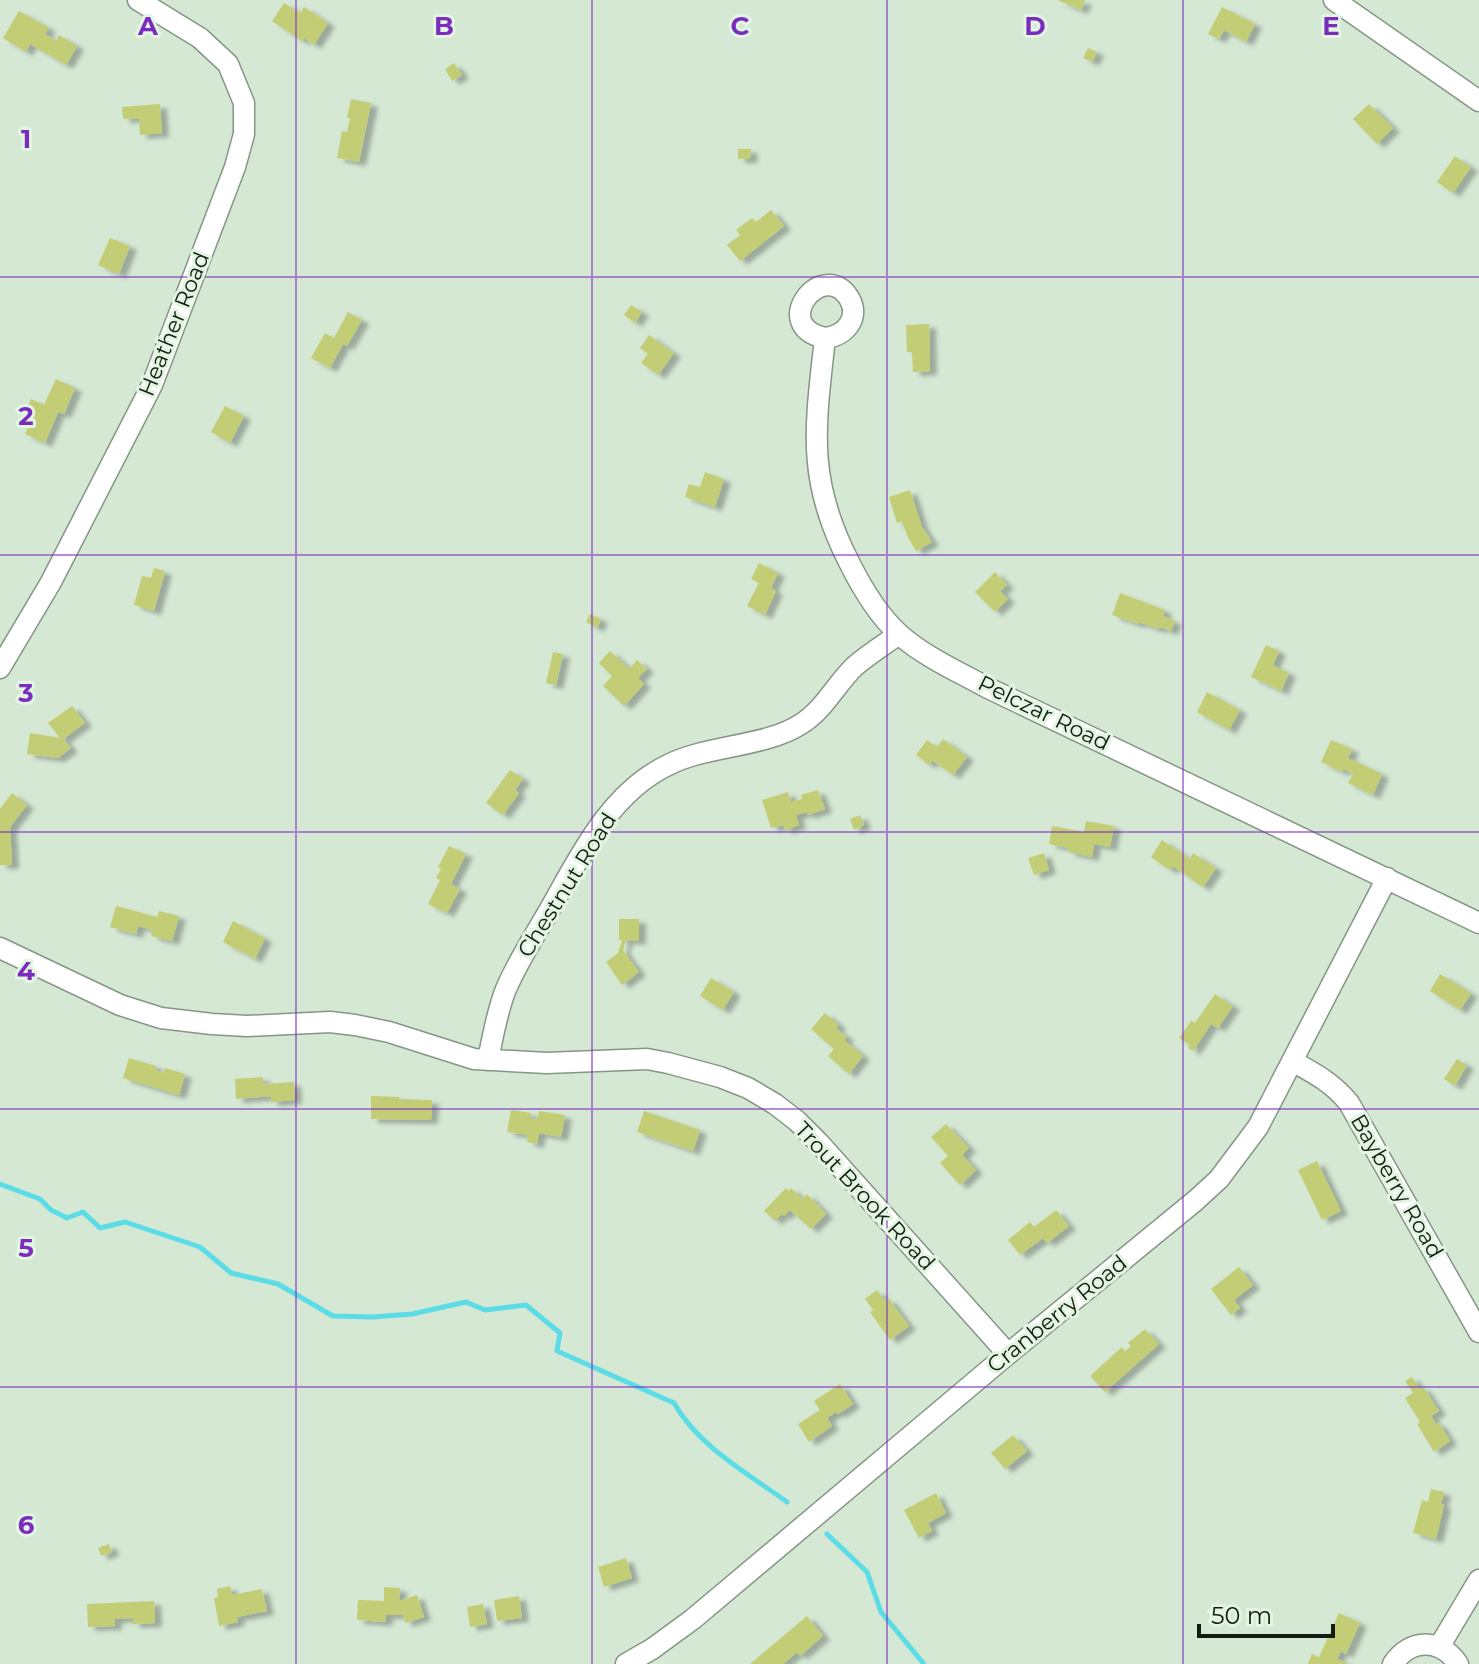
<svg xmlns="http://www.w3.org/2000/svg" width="1479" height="1664" font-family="Montserrat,sans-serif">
  <defs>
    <filter id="shadow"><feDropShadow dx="7" dy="4" stdDeviation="2" flood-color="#0004"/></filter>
  </defs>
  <rect width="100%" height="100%" fill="#d5e8d4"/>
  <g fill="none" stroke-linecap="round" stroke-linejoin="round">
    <path stroke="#5cdce6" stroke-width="5" d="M0,1184L40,1199L51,1210L67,1218L83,1212L100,1228L125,1222L200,1247L231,1273L278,1284L333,1316L373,1317L412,1314L466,1302L485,1310L526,1305L560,1333L557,1351L674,1403C699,1447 747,1473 787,1502
      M827,1534L867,1572L881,1612L924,1664"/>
  </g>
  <path fill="#c3cd75" filter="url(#shadow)" d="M1057,0H1085L1081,10Z
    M284,3L300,13L304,7L328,23L314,45L304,38L302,41L272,21Z
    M1222,7L1255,24L1246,42L1224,30L1219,39L1208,34Z
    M19,11L49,28L45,34L56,41L59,35L77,46L66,65L30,44L26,52L3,38Z
    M1088,48L1097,52L1092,62L1083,58Z
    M454,63L462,75L452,81L445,69Z
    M351,99L371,103L359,162L337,158L342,131L347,132L350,118H347Z
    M160,104L162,133L140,135L139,118L123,119L122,107Z
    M1369,104L1393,128L1377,144L1353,119Z
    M738,149H751L750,159H738Z
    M1455,156L1471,167L1453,193L1437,182Z
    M771,210L784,226L740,261L727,245L740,235L736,230L752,218L756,222Z
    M110,238L130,246L119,274L98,265Z
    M631,305L642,312L635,323L624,315Z
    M348,312L362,320L347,346L343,344L330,368L311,358L325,333L334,338Z
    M929,324L930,371L913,372L912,352H907L906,325Z
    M649,335L674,353L658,375L641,363L648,354L640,348Z
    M56,379L75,388L64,414L58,412L45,443L25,434L34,414L26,410L31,399L44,405Z
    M225,406L244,416L230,443L211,432Z
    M705,472L724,479L715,507L685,497L689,484L700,487Z
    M910,490L922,527L932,542L916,551L907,536L902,521L897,523L889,497Z
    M759,563L778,573L771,588L776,591L765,615L747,606L759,583L751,579Z
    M154,568L165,571L154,611L134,605L142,576L151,578Z
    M995,572L1007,585L1000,591L1008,599L995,612L975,592Z
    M1120,593L1165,610L1163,616L1175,621L1171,631L1159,627L1158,629L1139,622L1138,624L1112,615Z
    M590,614L601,619L597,628L586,622Z
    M1266,645L1279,651L1273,665L1289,673L1281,691L1251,677Z
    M610,651L629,669L637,660L647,669L638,678L644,684L624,706L603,686L612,676L599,663Z
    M553,652L563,654L556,685L546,683Z
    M1207,692L1240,710L1229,730L1197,712Z
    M72,706L85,723L63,739L71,748L58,758L27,754L30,733L60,738L48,723Z
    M943,739L967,757L953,775L932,760L929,765L916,755L927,740L937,747Z
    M1331,740L1352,749L1348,758L1382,774L1373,795L1348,783L1353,774L1343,769L1342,772L1321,762Z
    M510,770L523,779L515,790L519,793L503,815L486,803Z
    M818,790L825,809L808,815L807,812L796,815L799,825L785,830L783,825L771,828L762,800L788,792L791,802L802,799L801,795Z
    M12,793L27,805L10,827L12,865H0V809Z
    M860,815L864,825L854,830L850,819Z
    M1086,821L1114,826L1110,847L1094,844L1092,857L1068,852L1069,848L1049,844L1052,826L1084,832Z
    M1162,840L1190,859L1193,853L1216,868L1203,887L1173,866L1170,870L1151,857Z
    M449,846L466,854L451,884L460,889L447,913L428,904L440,880L436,878L441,869L438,867Z
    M1044,853L1049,870L1034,875L1028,858Z
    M116,906L157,917L159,911L179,916L172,941L151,936L153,930L138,926L136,934L110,927Z
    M619,919H639V941L626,940L623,950L639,972L622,985L606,962L618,953L622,940H619Z
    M233,921L265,938L255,959L223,942Z
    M1440,974L1471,993L1460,1010L1430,991Z
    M711,978L734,992L723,1010L700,996Z
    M1215,994L1233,1006L1218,1028L1211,1024L1193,1051L1188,1048L1190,1045L1179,1038L1191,1021L1195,1023Z
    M825,1013L839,1025L836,1028L847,1037L844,1040L863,1056L849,1074L828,1056L834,1049L811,1029Z
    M129,1058L156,1066L155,1070L163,1073L165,1068L185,1074L179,1095L123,1078Z
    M1457,1059L1467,1065L1455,1086L1444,1079Z
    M263,1077V1084L294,1082L295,1100L271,1102V1096L236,1099L235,1079Z
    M371,1096L399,1097V1099L432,1100L431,1120L371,1119Z
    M511,1110L531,1113L530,1118L537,1119L539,1111L565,1115L561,1137L539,1133L537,1144L527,1142L528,1135L507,1132Z
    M644,1111L700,1130L693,1151L637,1132Z
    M946,1124L969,1148L962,1155L976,1170L960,1185L940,1163L948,1156L931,1137Z
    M1317,1161L1341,1211L1322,1220L1298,1170Z
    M786,1188L789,1191L791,1188L802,1199L807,1194L826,1214L811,1229L790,1210L784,1216L782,1214L775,1221L764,1211Z
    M1056,1210L1069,1226L1047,1243L1043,1238L1020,1255L1008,1240L1030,1222L1034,1227Z
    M1239,1267L1253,1285L1234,1300L1240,1308L1231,1315L1211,1289Z
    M877,1290L885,1301L888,1298L909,1326L890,1340L870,1312L873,1310L865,1299Z
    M1145,1329L1159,1344L1105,1392L1090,1376L1122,1347L1125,1351L1131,1346L1128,1343Z
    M1412,1377L1420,1389L1423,1387L1439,1411L1431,1416L1436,1424L1439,1423L1450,1441L1434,1452L1417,1424L1420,1422L1405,1398L1413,1393L1405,1381Z
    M840,1384L853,1404L838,1414L836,1412L827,1418L832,1426L809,1442L798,1424L820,1410L814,1401Z
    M1013,1435L1027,1451L1005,1469L991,1453Z
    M1431,1489L1444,1492L1441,1504L1444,1505L1436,1539L1413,1533L1422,1500L1428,1502Z
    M936,1493L946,1513L928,1523L932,1531L919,1538L904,1510Z
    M109,1544L112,1552L101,1556L98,1548Z
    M626,1558L632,1578L604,1587L598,1567Z
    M230,1586L232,1595L262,1589L267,1611L237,1617L238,1622L219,1626L214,1598L218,1597L217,1589Z
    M384,1587L400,1588L399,1601L417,1595L424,1617L405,1623L403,1615H386L385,1622L357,1620L358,1600L384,1601Z
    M519,1596L522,1618L497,1621L494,1600Z
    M154,1601L155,1623L133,1624V1618L115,1619V1626L88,1627L87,1604Z
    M483,1604L487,1624L470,1627L467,1607Z
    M1339,1613L1360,1623L1346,1654L1341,1651L1337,1659L1349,1664H1308L1312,1654L1319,1657Z
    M807,1616L823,1636L800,1656L797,1652L783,1664H750Z"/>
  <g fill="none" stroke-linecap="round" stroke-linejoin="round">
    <g stroke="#859684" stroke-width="23">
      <path id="street" d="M1334,0L1479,101
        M825,338C845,336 861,318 849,298C823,257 768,326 825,338C815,428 806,480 850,564C862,588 878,615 899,634C923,656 959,672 988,688L1479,923
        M0,668L51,582L152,385L235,167L244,134V103L228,64L200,38L138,0
        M0,948L120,1005L161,1018L212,1024L247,1026L330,1022L355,1025L389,1032L474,1059L547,1063L647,1059L668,1063L720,1077L748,1088L775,1104L797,1121L819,1143L1008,1354
        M488,1060C493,1036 497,1011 506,989C518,961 535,935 550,909C580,856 610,793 668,765C707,745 766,747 801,724C824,710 836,684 855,666C869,654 885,644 899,634
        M1292,1061C1314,1073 1333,1083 1349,1103L1479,1332
        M1439,1647L1479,1580
        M626,1664L652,1649L693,1619L1008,1354L1195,1201L1219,1179L1258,1127L1387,878
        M1393,1664C1410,1638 1441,1638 1458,1664"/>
    </g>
    <use href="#street" stroke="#fff" stroke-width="20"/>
  </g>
  <path fill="none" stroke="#7b2cbf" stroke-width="2" stroke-opacity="0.55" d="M296,0V1664M592,0V1664M887,0V1664M1183,0V1664M0,277H1479M0,555H1479M0,832H1479M0,1109H1479M0,1387H1479"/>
  <g text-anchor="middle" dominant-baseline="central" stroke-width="6" stroke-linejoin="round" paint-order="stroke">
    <g font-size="22" fill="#141b14" stroke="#e2f5e1">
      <text transform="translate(174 324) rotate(-68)">Heather Road</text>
      <text transform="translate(1044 713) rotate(26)">Pelczar Road</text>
      <text transform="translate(567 885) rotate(-58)">Chestnut Road</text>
      <text transform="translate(1397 1186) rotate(60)">Bayberry Road</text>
      <text transform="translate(865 1196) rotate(47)">Trout Brook Road</text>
      <text transform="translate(1057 1314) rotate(-39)">Cranberry Road</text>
    </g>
  </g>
  <g font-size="26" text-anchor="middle" font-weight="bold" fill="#7b2cbf" stroke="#e2f5e1" stroke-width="6" stroke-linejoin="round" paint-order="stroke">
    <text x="148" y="35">A</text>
    <text x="444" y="35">B</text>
    <text x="740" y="35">C</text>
    <text x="1035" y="35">D</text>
    <text x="1331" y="35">E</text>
    <text x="26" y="148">1</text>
    <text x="26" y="425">2</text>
    <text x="26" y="702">3</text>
    <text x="26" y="980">4</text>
    <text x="26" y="1257">5</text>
    <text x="26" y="1534">6</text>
  </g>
  <path d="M1199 1624v12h134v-12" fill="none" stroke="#141b14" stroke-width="4"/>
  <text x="1211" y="1624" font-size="24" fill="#141b14" stroke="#e2f5e1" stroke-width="6" paint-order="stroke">50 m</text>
</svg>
